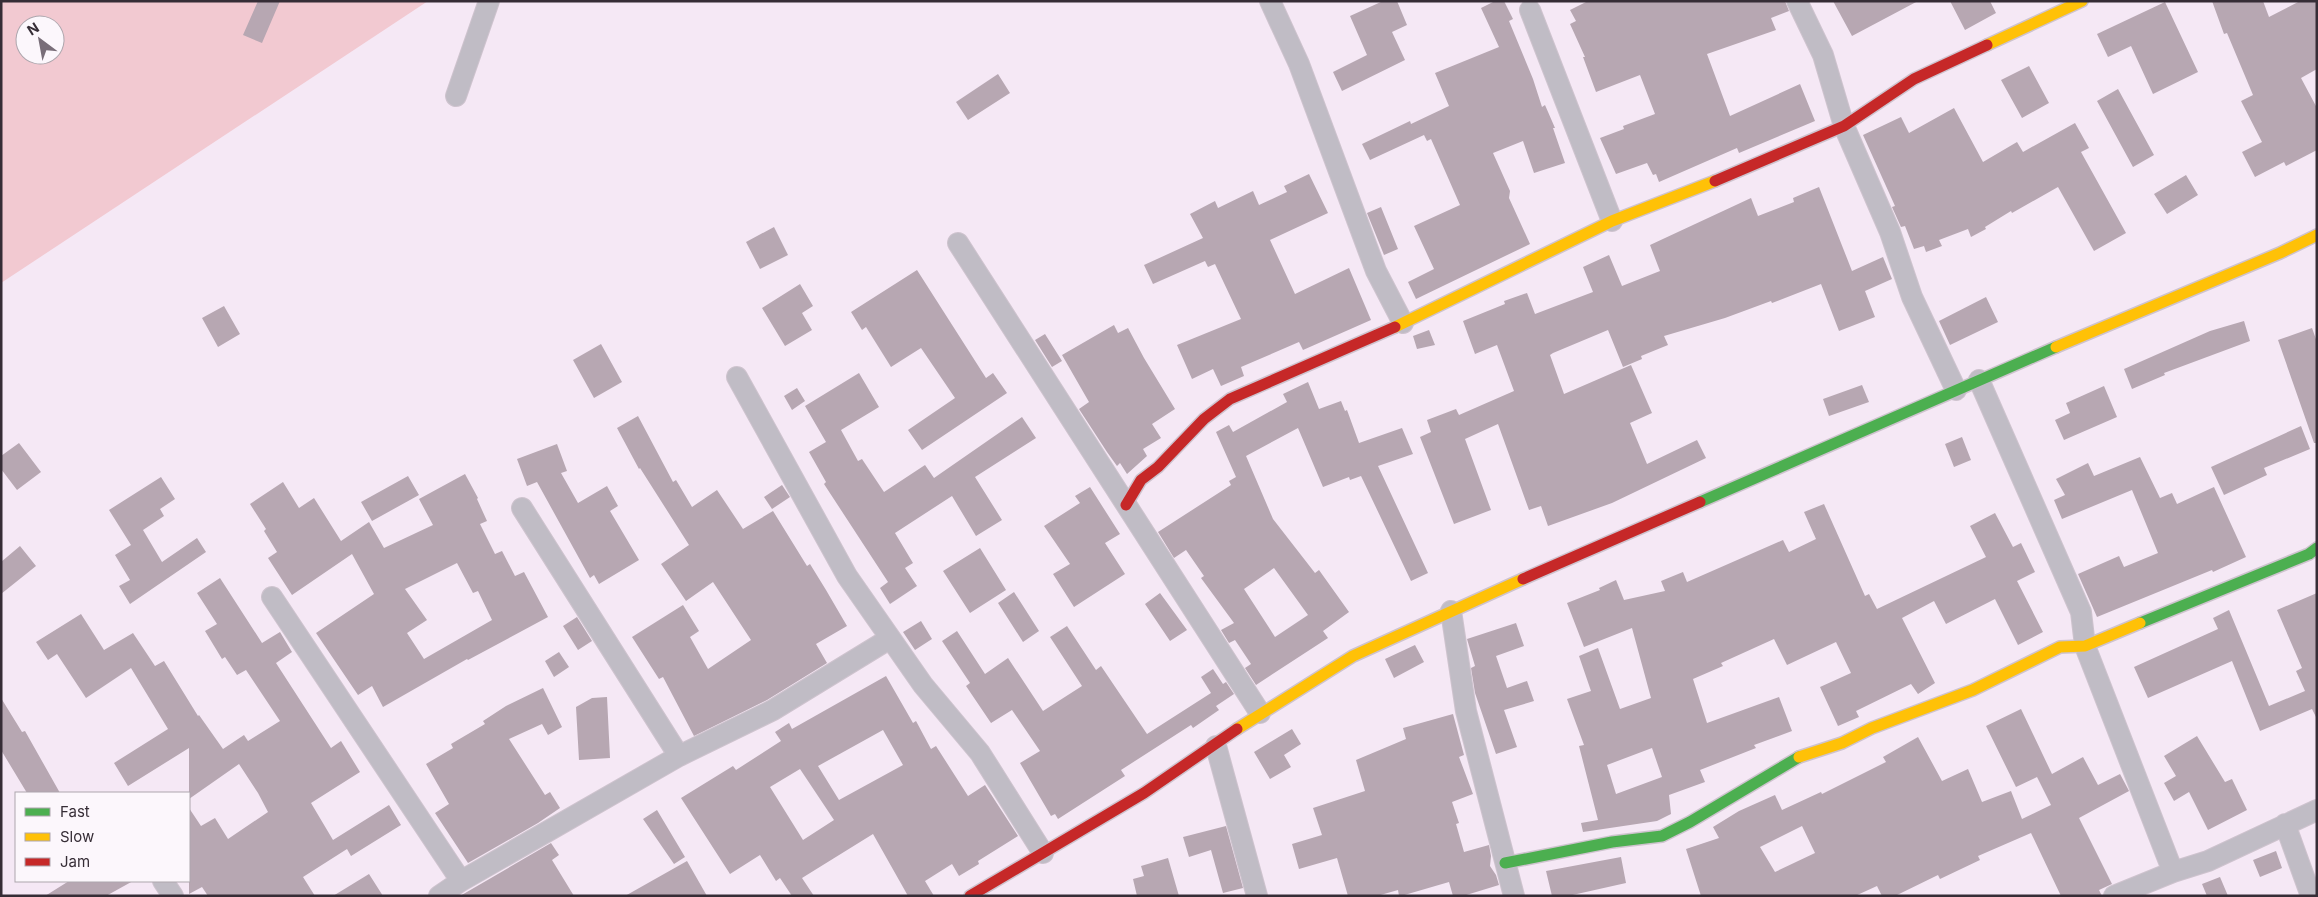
<svg xmlns="http://www.w3.org/2000/svg" width="2318" height="897" font-family="Inter,sans-serif">
  <rect width="100%" height="100%" fill="#f5e8f5"/>
  <path fill="#f2c9d1" fill-rule="evenodd" d="M1,1H428L1,283ZM25,25H55V55H25Z"/>
  <path fill="#b7a7b2" fill-rule="evenodd" d="M258,1H280L262,43L243,35Z
    M1383,1H1397L1407,25L1392,32L1405,60L1342,91L1333,72L1367,55L1350,16Z
    M1495,1H1504L1513,19L1509,21L1533,79L1542,107L1545,105L1555,128H1553L1565,163L1534,173L1523,141L1493,153L1510,191L1509,198L1530,244L1416,299L1408,282L1434,269L1414,226L1460,205L1431,139L1427,141L1424,135L1370,160L1362,144L1410,121L1411,124L1449,106L1435,73L1499,47L1481,8Z
    M1588,1H1785L1789,11L1771,18L1776,30L1707,54L1730,116L1800,84L1815,121L1739,153L1737,148L1659,182L1656,174L1653,175L1647,163L1616,174L1600,138L1624,129L1623,126L1655,114L1640,75L1596,92L1583,57H1585L1570,24L1576,21L1570,10Z
    M1833,1H1918L1852,36Z
    M1950,1H1990L1996,13L1965,30Z
    M2212,1H2263L2269,17L2300,1H2317V69L2301,78L2317,108V150L2286,166L2284,162L2255,177L2242,152L2262,142L2241,101L2253,95L2227,33L2224,34Z
    M2165,2L2198,72L2153,94L2131,46L2108,57L2097,34Z
    M2029,66L2049,103L2022,118L2001,80Z
    M998,74L1010,93L968,120L956,102Z
    M2118,89L2154,155L2133,167L2097,101Z
    M1954,108L1983,162L2017,142L2023,152L2075,123L2089,148L2081,152L2126,233L2094,251L2058,187L2012,213L2011,211L1985,227L1986,229L1971,237L1968,229L1939,240L1942,246L1926,252L1924,246L1914,249L1905,226L1901,227L1892,207L1895,206L1863,135L1901,117L1909,133Z
    M1309,174L1328,213L1270,240L1295,294L1349,268L1371,320L1303,350L1299,342L1241,367L1244,376L1221,386L1213,369L1192,379L1177,345L1241,319L1215,264L1208,267L1205,261L1153,284L1144,265L1203,238L1190,214L1215,201L1218,208L1253,191L1259,205L1287,192L1284,186Z
    M2186,175L2198,195L2167,214L2154,194Z
    M1819,187L1852,271L1883,257L1892,279L1865,291L1875,317L1839,331L1821,284L1772,303L1771,301L1725,318L1664,336L1668,345L1641,356L1642,359L1623,367L1608,330L1553,353L1550,355L1564,394L1631,365L1652,413L1630,423L1647,464L1697,440L1706,458L1612,503L1548,526L1541,506L1529,510L1498,424L1465,439L1491,510L1454,524L1420,437L1431,432L1427,420L1456,409L1459,415L1514,391L1497,345L1475,354L1463,321L1505,304L1504,301L1527,293L1535,314L1593,292L1583,267L1609,255L1622,286L1660,271L1650,245L1751,198L1758,216L1794,202L1793,198Z
    M1381,207L1398,249L1384,255L1367,213Z
    M774,227L788,255L760,269L746,242Z
    M917,270L986,378L993,373L1007,393L922,450L908,430L955,398L921,348L891,367L866,327L862,330L851,312Z
    M800,284L813,306L802,313L812,330L785,346L762,308Z
    M1986,297L1998,322L1950,345L1939,321Z
    M224,306L240,334L218,347L202,318Z
    M2244,321L2250,341L2164,373L2165,375L2132,389L2124,369L2210,331Z
    M1114,325L1118,333L1128,328L1144,358L1175,409L1152,424L1161,438L1143,449L1147,456L1127,474L1120,463L1117,466L1107,452L1079,409L1089,402L1062,355Z
    M2312,328L2317,342V443H2314L2278,340Z
    M1429,330L1435,345L1417,349L1413,336Z
    M1045,334L1062,361L1052,367L1035,340Z
    M601,344L622,382L594,398L573,360Z
    M859,373L879,407L841,430L858,461L862,459L884,492L925,465L934,478L1022,417L1036,438L975,477L1002,520L976,536L952,496L895,533L913,563L905,568L917,586L890,604L880,588L888,582L824,484L826,482L809,452L826,442L805,406Z
    M1308,382L1319,409L1341,401L1345,411L1347,410L1359,443L1402,428L1413,454L1378,466L1428,573L1411,581L1361,476L1350,480L1349,477L1323,487L1298,428L1246,456L1273,519L1315,573L1319,570L1349,612L1323,631L1328,638L1256,685L1245,668L1251,664L1235,640L1229,643L1221,630L1234,623L1201,578L1204,576L1186,550L1174,558L1158,532L1231,485L1229,481L1236,477L1216,432L1229,425L1233,432L1287,402L1283,394ZM1274,568L1308,615L1275,637L1244,589Z
    M1862,385L1869,402L1829,416L1823,399Z
    M2104,386L2117,417L2064,440L2055,420L2070,413L2066,403Z
    M797,388L805,401L792,410L784,396Z
    M638,416L673,482L676,480L692,507L717,490L743,529L773,511L807,566L810,564L826,590L847,626L816,644L827,663L767,700L694,736L663,677L659,679L632,637L683,605L699,631L690,637L708,669L751,640L713,582L686,601L661,564L689,545L640,468L639,469L617,428Z
    M2301,426L2310,449L2264,468L2267,475L2224,495L2211,467Z
    M1962,437L1971,460L1954,467L1945,444Z
    M19,443L41,472L17,490L1,469V456Z
    M557,444L567,471L561,473L578,503L607,486L618,506L610,511L639,560L599,584L594,575L590,578L537,482L527,486L517,459Z
    M2140,457L2160,498L2172,493L2177,504L2214,487L2246,557L2213,572L2212,570L2097,617L2078,574L2119,556L2124,567L2158,553L2132,490L2062,519L2054,500L2065,495L2056,479L2088,463L2094,476Z
    M465,474L478,498L477,499L487,521L480,524L495,554L502,551L515,576L524,572L548,617L468,660L467,659L383,707L372,686L358,695L316,633L374,594L352,554L292,595L268,558L277,552L264,531L266,529L250,504L283,482L299,508L314,498L341,541L369,522L384,548L433,525L419,499ZM457,563L473,593L478,591L492,620L424,659L407,633L427,620L405,589Z
    M408,476L419,495L372,521L361,502Z
    M161,477L175,499L160,509L164,516L143,530L162,562L197,538L206,552L130,604L119,586L130,580L115,555L131,545L109,510Z
    M782,485L790,497L772,509L764,497Z
    M1090,487L1120,534L1105,543L1125,574L1074,607L1053,574L1070,564L1044,526L1080,503L1075,496Z
    M1824,504L1865,596L1869,594L1877,609L1986,557L1970,526L1995,513L2013,547L2021,543L2035,572L2017,581L2043,632L2018,645L1995,599L1946,624L1934,601L1902,618L1935,683L1918,694L1911,684L1856,711L1859,717L1838,726L1820,687L1851,673L1836,642L1787,665L1774,639L1721,663L1723,666L1693,679L1707,723L1779,697L1792,731L1754,745L1756,748L1700,770L1705,782L1669,795L1671,814L1657,821L1583,832L1581,823L1598,820L1579,746L1584,745L1567,699L1591,691L1579,656L1598,648L1620,709L1651,698L1632,628L1584,647L1567,603L1600,590L1599,588L1616,580L1624,600L1665,591L1661,581L1683,572L1687,582L1783,540L1789,552L1816,539L1804,512ZM1652,748L1662,777L1616,794L1607,765Z
    M20,546L36,566L1,594V562Z
    M980,548L1006,590L970,613L943,571Z
    M220,578L262,643L280,632L292,652L276,663L331,748L341,741L360,772L311,803L333,840L389,805L401,825L351,856L347,849L303,877L315,896H208L202,887L189,894V808L201,826L215,818L228,839L268,812L258,793L239,764L189,799V748L128,786L114,763L168,729L131,668L86,698L57,654L48,660L36,642L81,614L104,650L133,633L155,666L164,661L198,716L199,715L223,749L244,735L248,741L280,721L246,670L237,675L225,657L222,659L205,631L217,624L197,593Z
    M1014,592L1039,631L1023,642L998,603Z
    M1160,593L1187,630L1170,641L1145,604Z
    M2317,593V719L2312,709L2260,731L2232,661L2148,698L2134,667L2218,629L2213,618L2229,610L2269,706L2305,691L2296,671L2302,668L2277,610Z
    M577,617L592,641L578,650L563,626Z
    M921,621L932,639L915,650L903,632Z
    M1516,623L1524,646L1496,656L1507,688L1527,681L1534,701L1504,710L1517,747L1496,754L1475,693L1471,668L1475,666L1467,639Z
    M1067,626L1096,670L1101,666L1147,734L1211,693L1201,677L1213,669L1223,684L1226,682L1234,694L1216,706L1219,710L1193,728L1191,725L1121,770L1125,776L1058,819L1055,814L1051,816L1020,763L1040,751L1012,710L991,723L966,686L970,683L942,641L957,631L985,674L1008,658L1043,711L1082,686L1050,637Z
    M1415,645L1424,662L1394,678L1385,659Z
    M559,652L569,667L554,677L545,661Z
    M886,676L913,723L916,721L931,749L936,746L968,796L985,785L1018,836L978,861L979,864L959,876L952,864L925,881L934,896H908L873,834L802,878L814,896H792L780,878L776,881L760,855L730,874L681,798L733,766L736,770L781,741L775,732L789,723L792,729ZM883,730L903,765L839,800L818,766ZM800,769L834,820L803,840L770,787Z
    M543,688L562,727L548,735L542,724L509,739L545,795L550,792L560,808L538,823L468,863L435,813L449,804L426,764L453,748L451,744L485,724L483,721L506,706Z
    M607,697L610,758L579,760L576,707L592,698Z
    M1,698L22,732L25,731L60,793H27L1,750Z
    M2021,709L2052,774L2083,757L2098,785L2120,774L2128,789L2129,791L2079,818L2112,884L2099,890L2102,896H2061L2031,833L1978,856L1980,860L1940,879L1938,875L1895,896H1882L1877,886L1855,896H1701L1686,849L1719,838L1713,827L1739,811L1775,795L1782,810L1821,792L1822,794L1886,762L1883,757L1918,737L1942,781L1968,769L1982,802L2011,791L2022,819L2051,805L2037,777L2016,787L1986,726ZM1802,826L1815,853L1775,872L1760,847Z
    M1453,714L1464,755L1459,757L1473,794L1452,802L1459,823L1456,824L1464,852L1489,845L1491,856L1490,866L1496,875L1499,885L1463,896H1453L1449,882L1401,896H1399L1398,890L1377,896H1348L1337,858L1299,869L1292,844L1322,835L1313,808L1365,791L1356,760L1406,739L1403,728Z
    M1292,729L1301,744L1284,755L1291,767L1270,779L1254,752Z
    M2197,736L2225,782L2232,779L2247,810L2208,830L2189,792L2174,801L2164,783L2176,776L2164,756Z
    M657,810L685,857L674,864L643,819Z
    M1226,826L1243,888L1223,893L1211,850L1189,857L1183,837Z
    M551,843L559,855L552,860L574,896H460Z
    M2276,851L2282,868L2260,877L2253,860Z
    M1621,857L1626,883L1568,896H1552L1546,871Z
    M1168,858L1179,896H1137L1133,879L1144,876L1141,866Z
    M687,861L707,896H625Z
    M369,874L383,896H333Z
    M2220,877L2228,896H2207L2202,884Z
    M69,881H133L106,896H45Z"/>
  <g fill="none" stroke-linecap="round" stroke-linejoin="round">
    <g stroke="#cec3ce" stroke-width="22">
      <path id="street" d="M1270,1L1299,64L1376,271L1403,323
        M1797,1L1823,55L1844,126L1890,232L1912,297L1956,390
        M1530,10L1612,221
        M456,96L489,1
        M958,243L1260,713
        M737,377L847,576L923,685L980,753L1043,853
        M1979,380L2081,612L2085,646L2173,872
        M522,508L679,756
        M272,597L461,881
        M1451,611L1466,711L1514,896
        M1216,746L1257,896
        M2285,824L2311,896
        M163,881L173,896
        M439,896L461,881L679,756L773,710L889,639
        M2114,896L2173,872L2208,861L2317,810"/>
    </g>
    <g stroke="#cec3ce" stroke-width="14">
      <path id="fast" d="M1700,502L2056,347
        M2140,623L2309,554L2317,548
        M1505,863L1612,842L1662,836L1690,822L1799,757"/>
    </g>
    <g stroke="#cec3ce" stroke-width="14">
      <path id="slow" d="M1987,45L2082,1
        M1395,327L1612,221L1715,181
        M2056,347L2280,253L2317,235
        M1237,729L1353,656L1523,579
        M1799,757L1842,743L1872,728L1973,690L2060,647L2085,646L2140,623"/>
    </g>
    <g stroke="#cec3ce" stroke-width="14">
      <path id="jam" d="M1715,181L1844,126L1914,79L1987,45
        M1126,505L1141,480L1158,467L1204,419L1230,399L1395,327
        M1523,579L1700,502
        M970,896L1144,793L1237,729"/>
    </g>
    <use href="#street" stroke="#c0bcc5" stroke-width="20"/>
    <use href="#fast" stroke="#4caf50" stroke-width="11"/>
    <use href="#slow" stroke="#ffc107" stroke-width="11"/>
    <use href="#jam" stroke="#c62828" stroke-width="11"/>
  </g>
  <rect width="2318" height="897" fill="none" stroke="#362d36" stroke-width="5"/>
  <rect x="15" y="792" width="175" height="90" fill="#fcf7fc" stroke="#ada6ad"/>
  <rect x="25" y="808" width="25" height="8" fill="#4caf50" stroke="#ada6ad"/>
  <text x="60" y="817" font-size="15" fill="#362d36">Fast</text>
  <rect x="25" y="833" width="25" height="8" fill="#ffc107" stroke="#ada6ad"/>
  <text x="60" y="842" font-size="15" fill="#362d36">Slow</text>
  <rect x="25" y="858" width="25" height="8" fill="#c62828" stroke="#ada6ad"/>
  <text x="60" y="867" font-size="15" fill="#362d36">Jam</text>
  <g transform="translate(40 40) rotate(328)"><circle r="24" fill="#fcf7fc" stroke="#ada6ad"/>
  <path d="M0-4L9 19L0 12L-9 19Z" fill="#796e79"/>
  <text y="-8" font-size="14" font-weight="bold" text-anchor="middle" fill="#362d36">N</text>
  </g>
</svg>
